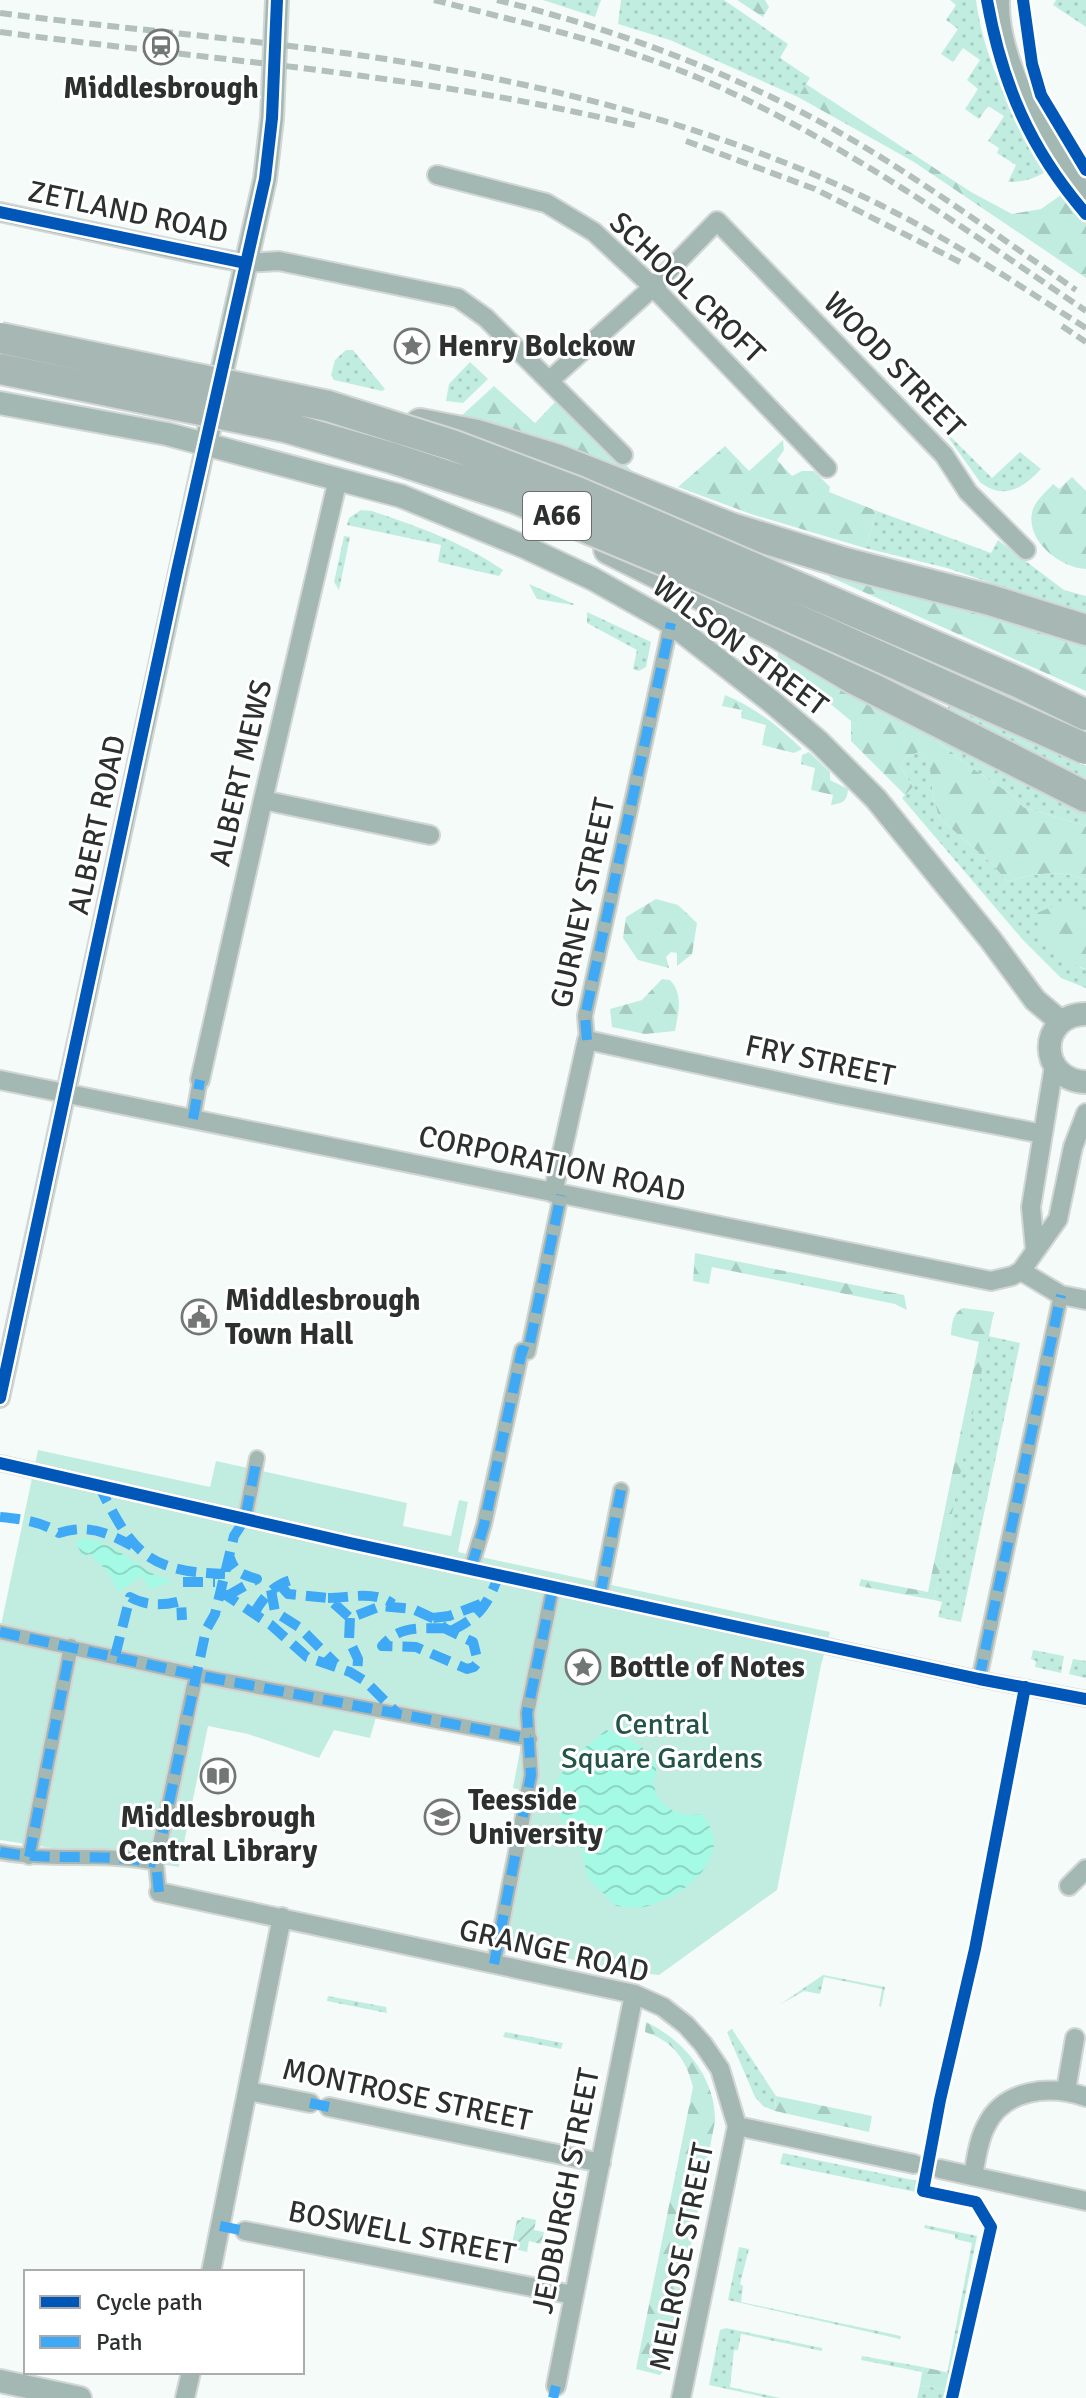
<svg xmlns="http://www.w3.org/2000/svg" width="1086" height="2398" font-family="Signika,sans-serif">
  <defs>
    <pattern id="grass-dots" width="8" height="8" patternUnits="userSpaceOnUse" patternTransform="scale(2)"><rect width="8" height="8" fill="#c1ede1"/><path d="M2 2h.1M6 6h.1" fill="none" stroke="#a6ccc1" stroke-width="1.8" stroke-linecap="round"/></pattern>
    <pattern id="forest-firs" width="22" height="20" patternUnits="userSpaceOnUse" patternTransform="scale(2)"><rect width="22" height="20" fill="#c1ede1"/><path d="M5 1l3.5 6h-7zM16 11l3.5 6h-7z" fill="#a6ccc1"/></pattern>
    <pattern id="garden-furrows" width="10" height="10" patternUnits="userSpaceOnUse" patternTransform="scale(2)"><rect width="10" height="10" fill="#c1ede1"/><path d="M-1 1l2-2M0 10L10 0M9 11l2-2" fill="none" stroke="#a6ccc1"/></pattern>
    <pattern id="water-waves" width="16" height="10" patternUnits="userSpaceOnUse" patternTransform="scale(2)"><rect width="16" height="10" fill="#a4fae4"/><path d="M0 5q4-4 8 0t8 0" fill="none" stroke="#8dd7c4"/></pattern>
  </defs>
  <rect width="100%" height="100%" fill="#f5fbf9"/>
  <path fill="url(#grass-dots)" d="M543,0H601L595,17Z
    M621,0H724L788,44L780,58L810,78L798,97L670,40L618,24Z
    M950,0H976C984,63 1015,118 1047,171C1034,179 1023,182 1008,182L1016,165L997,153L999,148L988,141L1004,116L988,106L979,119L965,109L978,89L967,80L980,60L963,48L953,62L941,54L958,29L946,20L956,5Z
    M1056,0H1086V27L1053,5Z
    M346,350H353L385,389L382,391L334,380L331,375L335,360Z
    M470,362L488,379L463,403L446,401L449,384Z
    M949,435L992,478L1020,452L1041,469C1023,488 1004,501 980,482L948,437Z
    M361,510L372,511C419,527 462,542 503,570L499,576L438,562L441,545L347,525L349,518Z
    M877,511L991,553L998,540L1064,590L1086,596V615L947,568L865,548Z
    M344,536L350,537L339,590L334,582Z
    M529,584L574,604L573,605L537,599Z
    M587,612L651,642L646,667L639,671L633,669L637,650L587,623Z
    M950,702L1086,766V778L1035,756L947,710Z
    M916,723L1086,810V826L1023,807L1012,795L966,764Z
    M919,752L931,766L933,796L939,818L990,862L1008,882C1034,873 1060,869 1086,880V921L1082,919L1080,968L1086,969V988L1061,978L1023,940L902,798L913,787L900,766L906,757Z
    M988,1336L1020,1343L961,1622L938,1617L942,1602L934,1600Z
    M1033,1650L1064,1656L1061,1673L1035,1667L1036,1661L1031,1659Z
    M1073,1659L1086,1661V1678L1069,1674Z
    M823,1975L885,1987L881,2007L879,2006L882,1989L824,1977L820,1994L804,1991L779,2005Z
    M328,1996L386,2007L387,2013L327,2001Z
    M732,2029L776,2096L775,2111L763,2106L755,2097L727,2032Z
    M505,2032L563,2043L561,2049L503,2037Z
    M783,2153L918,2181L916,2192L780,2164Z
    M925,2225L977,2236L950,2373H947L972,2243L955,2239V2235L924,2228Z
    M739,2247L749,2249L740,2284L743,2286L741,2302L901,2336L900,2339L728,2300Z
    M726,2328L822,2348V2351L741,2334L738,2350H734L730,2387L780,2398H768L709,2385L720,2330Z
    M862,2356L923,2367L922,2372L861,2360Z
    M920,2385L947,2390L943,2398H917Z"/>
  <path fill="url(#forest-firs)" d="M737,0H765L769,7L763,17Z
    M806,84L971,192L1012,214L1041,209L1061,195L1086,221V278L914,162L798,97Z
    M494,386L535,423L559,398L634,473L460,417Z
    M783,440L784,450L777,460L792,476L802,471H814L830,487L829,492L877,511L865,548L751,514L678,487L725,446L749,471Z
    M1072,477L1086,491V569C1060,568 1023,539 1033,509C1037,499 1047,491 1053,484L1059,489Z
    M828,573L1086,639V691L830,577Z
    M787,652L916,723L966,764L1012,795L1023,807L1086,826V880C1060,869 1034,873 1008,882L990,862L939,818L933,796L930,767L919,752L906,757L900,766L913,787L905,795L851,741V721L778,660V653Z
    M725,695C756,708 778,726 802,749L794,753L762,745L766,725L741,718L742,710L722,706Z
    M809,752L830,772V780L848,789C847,802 843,803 831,805L833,795L811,790L815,768L801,764L802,755Z
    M656,899L678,905L697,923L692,954L677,966V953L671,952L666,957L669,968L638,960L623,938L626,917Z
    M1065,901L1086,921V969C1062,964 1036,937 1037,913Z
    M662,979L670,980C684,995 678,1013 675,1031L645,1034L612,1027L610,1009L642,1000Z
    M695,1253L904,1295L907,1310L895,1304L712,1267L709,1284L693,1281Z
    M963,1308L994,1312L934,1600L859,1586L861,1579L928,1592L979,1342L951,1335C952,1325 952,1313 963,1308Z
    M646,2022C684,2040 716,2078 715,2121L668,2366L660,2375L636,2369L693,2087C686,2059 673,2041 645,2032Z
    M776,2096L872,2116L869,2132L775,2111Z
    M923,2367L950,2373L947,2390L920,2385Z"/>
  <path fill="#c1ede1" d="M38,1450L210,1487L216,1461L407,1503L403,1526L451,1536L459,1500L468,1502L458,1552L830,1632L821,1665L777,1890L659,1975L626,1971L490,1942L524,1791L513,1788L521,1745L376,1717L370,1738L334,1730L319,1758L248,1734L208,1726L179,1867L0,1840V1630Z"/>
  <path fill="url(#garden-furrows)" d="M522,2217L536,2220L534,2230L544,2232L541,2244L529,2241L527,2252L511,2248L517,2220H521Z"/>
  <path fill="url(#water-waves)" d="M83,1538C119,1541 139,1574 173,1581L150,1589L142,1576L118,1592C112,1575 103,1566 90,1554L83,1556L75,1542Z
    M606,1730C620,1735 654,1748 656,1766C657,1772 653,1778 654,1785C658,1810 682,1817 703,1814C708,1823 714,1832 714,1843C712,1875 675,1898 648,1906C638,1909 626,1907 616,1906L588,1878L581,1848L561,1819L554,1787L569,1761Z"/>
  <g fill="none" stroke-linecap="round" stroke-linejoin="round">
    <g stroke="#d2d6d5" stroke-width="18">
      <path id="pedestrian" d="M587,1040L585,1016L671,623
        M193,1119L200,1080
        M0,1463L350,1543L979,1679L1086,1699
        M245,1519L257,1458
        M471,1568L484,1525L522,1350L528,1352L561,1195
        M600,1596L621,1490
        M0,1632L196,1675L530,1739
        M979,1679L1061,1295
        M0,1852C52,1862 104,1852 156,1863
        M29,1857L71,1646
        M159,1892L156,1863L196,1675
        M494,1964L531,1775L527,1713L553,1587"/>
    </g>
    <g stroke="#d2d6d5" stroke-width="22">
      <path id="minor" d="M437,175L546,203L594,232L653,287L827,468
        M0,212L196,254L245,263L279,261L458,298L486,318L623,455
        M549,381L653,287L717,221L944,455L968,492L1026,550
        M263,800L430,835
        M0,1080L991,1281L1012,1276L1021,1271L1058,1219L1073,1147L1086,1113
        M200,1080L263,800L338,479
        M553,1193L587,1040L837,1094L1043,1134
        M1035,1250L1031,1207L1054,1066
        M1021,1271L1061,1295L1086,1300
        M0,1398L206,443
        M1069,1886L1086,1869
        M159,1892L634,1994L663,2007L686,2025L703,2044L720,2069L737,2126L681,2398
        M1066,2090L1075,2038
        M248,2091L310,2103
        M329,2107L601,2163
        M737,2126L914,2164
        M940,2169L1086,2201
        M973,2176C976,2160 978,2141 986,2126C1004,2088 1051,2085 1086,2097
        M245,2231L573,2295
        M211,2272L282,1917
        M556,2386L634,1994
        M185,2398L191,2372"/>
    </g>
    <g stroke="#d2d6d5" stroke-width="26">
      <path id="tertiary" d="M998,0C996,65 1047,147 1086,197
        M0,403L167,434L401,496L525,547L593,579L671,623L772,702L819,742L876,799L990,939L1035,1000L1061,1022
        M206,443L265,179L272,118L277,0
        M1086,1014C1038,1014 1037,1080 1086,1082
        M0,2381L80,2398"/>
    </g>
    <g stroke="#d2d6d5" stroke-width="34">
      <path id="trunk" d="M420,424L477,435L556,459L731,528L845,563L990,600L1086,630
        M609,549L777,633L856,680L1086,797"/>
    </g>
    <use href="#pedestrian" stroke="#a4b8b3" stroke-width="14"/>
    <use href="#minor" stroke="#a4b8b3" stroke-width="18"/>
    <use href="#tertiary" stroke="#a4b8b3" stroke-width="22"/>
    <use href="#trunk" stroke="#a7b8b4" stroke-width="30"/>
    <path stroke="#b2bfbb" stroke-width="6" stroke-dasharray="12 6" stroke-linecap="butt" d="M434,0C524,23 616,43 701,79C836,137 965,229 1086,311
      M497,0C632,33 772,87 890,163C953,203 1014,247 1076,290
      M0,13C145,32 295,42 439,68C588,94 760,142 894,212C961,246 1023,288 1086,328
      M0,32C210,60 431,75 637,126
      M686,141L815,189L964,264
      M1062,326L1086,342"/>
    <g stroke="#d2d6d5" stroke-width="34" stroke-linecap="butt">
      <path id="trunk-bridge" d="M0,338L328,406L452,445L577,492L1020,683L1086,715
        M0,369L285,427L392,458L515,498L668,562L1086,749"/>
    </g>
    <use href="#trunk-bridge" stroke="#a7b8b4" stroke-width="30"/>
    <path stroke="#3fa9f5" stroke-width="10" stroke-dasharray="20 10" stroke-linecap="butt" d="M587,1040L585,1016L671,623
      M193,1119L200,1080
      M98,1484C132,1551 145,1572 225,1574
      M0,1517C21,1519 40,1521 59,1533C87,1524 107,1532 132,1546
      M471,1568L484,1525L522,1350L528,1352L561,1195
      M183,1582H215
      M280,1585L288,1594L328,1598L350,1618L381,1606L413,1609L437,1620L444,1628L473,1642L478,1662L474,1667L467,1669L416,1647L382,1646C400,1625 418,1629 444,1628
      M271,1590L275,1612L299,1627L336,1664
      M220,1591L271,1625L307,1657L350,1672L365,1681L398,1714
      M227,1596L257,1579C240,1574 234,1572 229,1555
      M600,1596L621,1490
      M328,1598C350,1598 373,1590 393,1604
      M254,1614C263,1597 274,1584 294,1579
      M350,1618L349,1640L358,1659L357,1676
      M433,1618L449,1616L486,1602
      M451,1631C481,1616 487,1605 499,1575
      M0,1632L196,1675L530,1739
      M115,1656L130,1597C146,1606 163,1606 181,1601L182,1620
      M979,1679L1061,1295
      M0,1852C52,1862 104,1852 156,1863
      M29,1857L71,1646
      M159,1892L156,1863L206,1630L215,1614L234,1536L245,1519L257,1458
      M494,1964L531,1775L527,1713L553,1587
      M310,2103L329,2107
      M220,2226L245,2231
      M553,2398L556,2386"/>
    <g stroke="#fff" stroke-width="17">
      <path id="cycleway" d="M987,0C1002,84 1030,149 1086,214
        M1023,0L1032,64L1041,95L1086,170
        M0,212L245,263
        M0,1398L177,571L265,179L272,118L277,0
        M0,1463L350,1543L979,1679L1086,1699
        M952,2398L991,2227L976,2202L923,2191L940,2100L975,1949L1025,1687"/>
    </g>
    <use href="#cycleway" stroke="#0057b8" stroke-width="12"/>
  </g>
  <defs>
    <g id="station-ring" transform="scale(1.8)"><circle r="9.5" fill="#fff" stroke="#727776" stroke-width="1.5"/><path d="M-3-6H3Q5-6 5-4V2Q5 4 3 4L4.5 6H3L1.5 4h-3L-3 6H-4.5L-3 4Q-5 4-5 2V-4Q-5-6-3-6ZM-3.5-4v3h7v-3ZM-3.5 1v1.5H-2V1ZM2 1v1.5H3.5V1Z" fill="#727776"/></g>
    <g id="sight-ring" transform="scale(1.8)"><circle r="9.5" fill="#fff" stroke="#727776" stroke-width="1.5"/><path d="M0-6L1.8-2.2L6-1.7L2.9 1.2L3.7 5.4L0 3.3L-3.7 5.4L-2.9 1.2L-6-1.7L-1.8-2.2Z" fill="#727776"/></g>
    <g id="civic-ring" transform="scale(1.8)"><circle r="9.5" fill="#fff" stroke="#727776" stroke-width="1.5"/><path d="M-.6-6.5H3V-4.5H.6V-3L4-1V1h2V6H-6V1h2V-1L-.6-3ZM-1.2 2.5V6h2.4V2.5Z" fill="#727776"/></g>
    <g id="library-ring" transform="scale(1.8)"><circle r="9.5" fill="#fff" stroke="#727776" stroke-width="1.5"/><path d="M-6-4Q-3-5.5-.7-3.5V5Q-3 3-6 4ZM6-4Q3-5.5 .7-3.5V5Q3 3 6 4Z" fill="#727776"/></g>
    <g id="university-ring" transform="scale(1.8)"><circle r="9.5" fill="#fff" stroke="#727776" stroke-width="1.5"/><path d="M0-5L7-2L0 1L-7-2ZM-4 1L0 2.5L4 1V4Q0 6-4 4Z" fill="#727776"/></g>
  </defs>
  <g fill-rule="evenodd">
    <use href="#station-ring" x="161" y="47"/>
    <use href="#sight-ring" x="412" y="346"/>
    <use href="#civic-ring" x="199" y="1317"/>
    <use href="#sight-ring" x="583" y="1667"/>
    <use href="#library-ring" x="218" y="1776"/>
    <use href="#university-ring" x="442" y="1817"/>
  </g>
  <g text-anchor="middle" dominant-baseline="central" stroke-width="6" stroke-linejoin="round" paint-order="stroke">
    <rect fill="#fff" stroke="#6b6e6d" stroke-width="2" x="523" y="492" width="68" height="48" rx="6"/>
    <g font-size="28" font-weight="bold" fill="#2c302f">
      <text x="557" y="516">A66</text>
    </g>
    <g font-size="30" font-weight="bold" fill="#2c302f" stroke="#fff" text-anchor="start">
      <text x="161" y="88" text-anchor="middle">Middlesbrough</text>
      <text x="438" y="346">Henry Bolckow</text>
      <text x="225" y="1300">Middlesbrough<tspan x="225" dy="34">Town Hall</tspan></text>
      <text x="609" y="1667">Bottle of Notes</text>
      <text x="468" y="1800">Teesside<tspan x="468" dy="34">University</tspan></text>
      <text x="218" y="1817" text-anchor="middle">Middlesbrough<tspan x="218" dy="34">Central Library</tspan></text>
    </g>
    <g font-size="30" fill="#2c302f" stroke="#fff">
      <text transform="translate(128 212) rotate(12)">ZETLAND ROAD</text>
      <text transform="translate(687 288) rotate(44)">SCHOOL CROFT</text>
      <text transform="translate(894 365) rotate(46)">WOOD STREET</text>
      <text transform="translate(740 646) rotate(37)">WILSON STREET</text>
      <text transform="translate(241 773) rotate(-77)">ALBERT MEWS</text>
      <text transform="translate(97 825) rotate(-78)">ALBERT ROAD</text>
      <text transform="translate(583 903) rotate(-78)">GURNEY STREET</text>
      <text transform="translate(820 1061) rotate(12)">FRY STREET</text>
      <text transform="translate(552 1164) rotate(12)">CORPORATION ROAD</text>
      <text transform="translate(554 1951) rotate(13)">GRANGE ROAD</text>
      <text transform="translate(407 2095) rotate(12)">MONTROSE STREET</text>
      <text transform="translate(566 2191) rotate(-79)">JEDBURGH STREET</text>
      <text transform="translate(402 2233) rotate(11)">BOSWELL STREET</text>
      <text transform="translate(682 2257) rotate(-79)">MELROSE STREET</text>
    </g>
    <g font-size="30" fill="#225448" stroke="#fff">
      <text x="662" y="1724">Central<tspan x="662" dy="34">Square Gardens</tspan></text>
    </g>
  </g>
  <rect x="24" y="2270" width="280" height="104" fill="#ffffff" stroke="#abacac" stroke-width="2"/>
  <rect x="40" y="2296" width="40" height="12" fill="#0057b8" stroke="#abacac" stroke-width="2"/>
  <text x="96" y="2310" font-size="24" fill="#2c302f">Cycle path</text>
  <rect x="40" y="2336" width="40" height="12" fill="#3fa9f5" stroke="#abacac" stroke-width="2"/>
  <text x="96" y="2350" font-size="24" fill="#2c302f">Path</text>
</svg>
